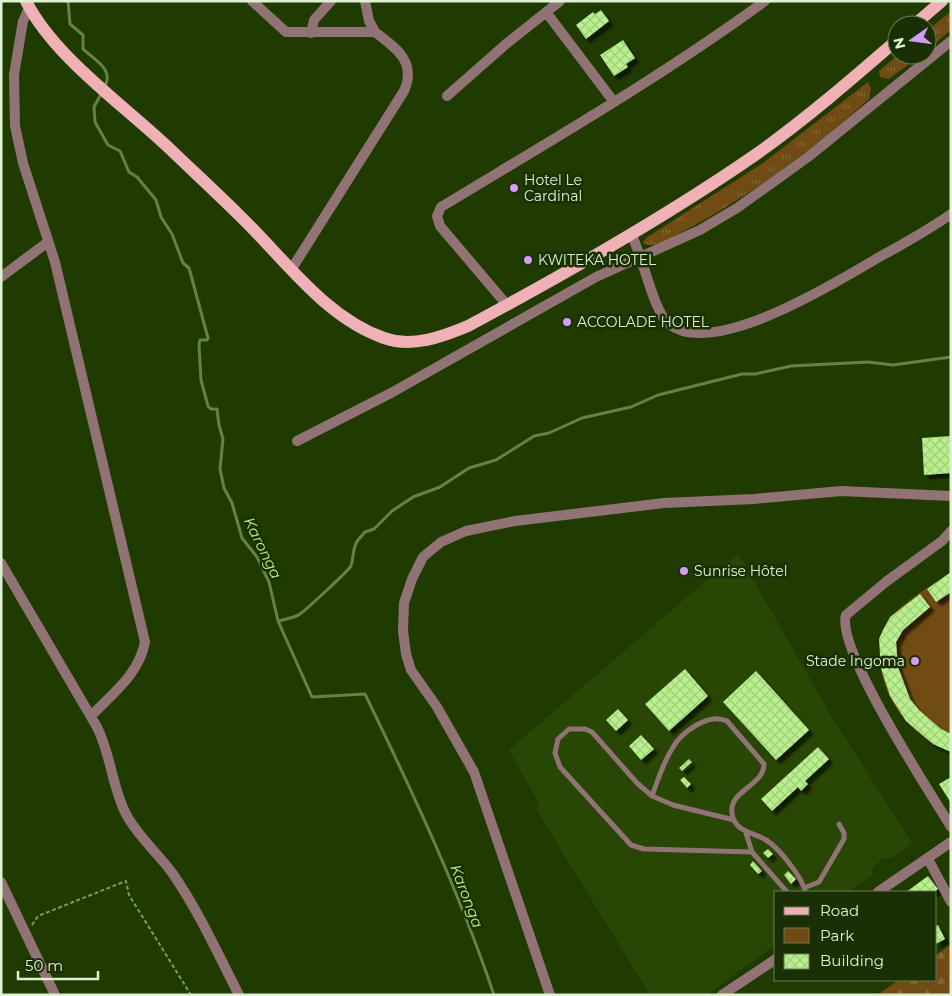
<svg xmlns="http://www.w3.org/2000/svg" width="952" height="996" font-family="Montserrat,sans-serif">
  <defs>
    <pattern id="grass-tufts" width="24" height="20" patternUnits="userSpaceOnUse" patternTransform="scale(1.25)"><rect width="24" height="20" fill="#704b13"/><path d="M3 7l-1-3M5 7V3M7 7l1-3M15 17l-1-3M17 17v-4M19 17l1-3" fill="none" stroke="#846534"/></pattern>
    <pattern id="forest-firs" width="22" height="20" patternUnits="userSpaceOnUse" patternTransform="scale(1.25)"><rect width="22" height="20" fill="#704b13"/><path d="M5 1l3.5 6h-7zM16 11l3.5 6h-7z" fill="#846534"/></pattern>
    <pattern id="building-cross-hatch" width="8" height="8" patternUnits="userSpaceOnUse" patternTransform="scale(1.25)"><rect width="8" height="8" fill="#b9f08d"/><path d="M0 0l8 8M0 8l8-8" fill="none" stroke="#a1ce7d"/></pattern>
    <filter id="shadow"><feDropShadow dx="4.5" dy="4.5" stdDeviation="1" flood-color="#0009"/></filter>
  </defs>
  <rect width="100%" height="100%" fill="#203b01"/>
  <path fill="#284604" d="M738,553L832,717L912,843L892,858H884L873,867L872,875L848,892H776V944L707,995H650L536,809L540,806L509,750Z"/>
  <path fill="url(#grass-tufts)" d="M951,11V30L927,50V31Z
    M898,55H921L889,79L880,77L879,71Z
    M868,82L871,89L869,99C813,149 752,195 686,230C674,236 658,249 644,244L643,242L646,238L763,163Z"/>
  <path fill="url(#forest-firs)" d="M951,944V995H877L899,980H936V955Z"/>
  <path fill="#704b13" d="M951,572V752C939,747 928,741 918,733C887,706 866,655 890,619C899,604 936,583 951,572Z"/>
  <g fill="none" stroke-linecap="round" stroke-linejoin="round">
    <path stroke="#648340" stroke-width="3" d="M68,1L70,24L83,35V49C96,61 115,70 104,88
      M101,94L94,107L95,122L108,145L120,151L129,172L137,177L156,200L161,217L172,234L183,263L189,268L208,338L207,340H200L199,345L201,380L208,406L211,409H217L219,425L223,439L220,469L224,488L232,503L242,538L257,557L269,582L278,621L312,697L365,694C413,793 459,891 494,995
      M278,621C285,619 295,618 300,614C306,610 349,570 351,566C354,557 352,548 358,540L365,532L374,529L392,511L413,497L440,487L469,468L496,460L534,436L549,433L582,418L631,407L658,395L742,374H755L791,366L868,362L893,365L951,357"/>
  </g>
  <path fill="url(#building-cross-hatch)" filter="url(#shadow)" d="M601,10L609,21L586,39L576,25L593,12L595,14Z
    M623,40L635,58L626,64L628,67L614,76L600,55Z
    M951,436V473L924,475L922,438Z
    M951,572V592L936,602L927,589Z
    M920,594L930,607L903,630L896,642L898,667L910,699L919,710L941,729L951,734V752L933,744L906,721L890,696L881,668L879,639L883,630L890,617Z
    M685,669L708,696L669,731L645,704Z
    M756,671L809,730L776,760L723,702Z
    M618,709L628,720L616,731L606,720Z
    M641,735L654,749L641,760L629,746Z
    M818,747L829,759L805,781L808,784L801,791L798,787L772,811L761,799Z
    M689,759L692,762L682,771L679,768Z
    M684,777L691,784L687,788L680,780Z
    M951,777V803L939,784Z
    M768,849L773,854L768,858L763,853Z
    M753,861L762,871L758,874L750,865Z
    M788,871L796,879L791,884L784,875Z
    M928,876L938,889L934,892H906Z
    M938,925L945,939L936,944V926Z"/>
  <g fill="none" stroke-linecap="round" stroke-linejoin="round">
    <path stroke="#80966b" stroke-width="2" stroke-dasharray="4 2.5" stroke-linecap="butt" d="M32,925L38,916L126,881L129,895L191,995"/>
    <path stroke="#917275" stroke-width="5" d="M652,796L637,783L592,732L585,729H569L558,739L555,753L560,767L631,845L644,849L752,852L787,892
      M734,820L673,805L652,796C658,780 663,763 672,749C681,732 709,712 727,721L764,764C764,786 729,790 732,813C734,832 753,832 766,840C779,848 803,878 805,892
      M746,833L752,852
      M804,888L819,882L844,839V833L839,824"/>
    <path stroke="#917275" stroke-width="10" d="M252,1L286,32H375C396,48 417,62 404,91L291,270
      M365,1L369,21L375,32
      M29,8L23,21L14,75L15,126L23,163L55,262L145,642C139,674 113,693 91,716
      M546,12L614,102
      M311,33L314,20L331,1
      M447,96L506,44L560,1
      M631,234C643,256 653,311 669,324C713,359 835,283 876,259C901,245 927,231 951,214
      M1,277L48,242
      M507,305L440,226L437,216L441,207C550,141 661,77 765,1
      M297,441L391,393L596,277L700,230L737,208L808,157L951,41
      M951,531L942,541L887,581L846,615C835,648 930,792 951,827
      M1,563L97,727C111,755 112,787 126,814C138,837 158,853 173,874C199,912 218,954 239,995
      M928,859L951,902
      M1,882L55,995
      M878,892L951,842
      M550,995L474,772L437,707L411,670L406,654L403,631L404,603L412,579L423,557L441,542L466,531L515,521L664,503L754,499L841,491L951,496
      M722,995L776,959"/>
    <path stroke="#efb0b6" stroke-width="12" d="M26,1C54,57 125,106 170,149C195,173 220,196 244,220C286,261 326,318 384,338C412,348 442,337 468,326C567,273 666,217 758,153C807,118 852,79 897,40
      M914,25L942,1"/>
  </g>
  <g fill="#d69bf9" stroke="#1b2f05" stroke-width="2">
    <circle cx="514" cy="188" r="5"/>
    <circle cx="528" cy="260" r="5"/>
    <circle cx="567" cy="322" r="5"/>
    <circle cx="684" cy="571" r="5"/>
    <circle cx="915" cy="661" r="5"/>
  </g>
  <g text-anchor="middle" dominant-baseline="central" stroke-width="5" stroke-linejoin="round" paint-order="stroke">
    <g font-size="14" fill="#dff1d3" stroke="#1b2f05" text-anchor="start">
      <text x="524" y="180">Hotel Le<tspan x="524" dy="16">Cardinal</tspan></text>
      <text x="538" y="260">KWITEKA HOTEL</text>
      <text x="577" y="322">ACCOLADE HOTEL</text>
      <text x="694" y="571">Sunrise Hôtel</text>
      <text x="905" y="661" text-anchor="end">Stade Ingoma</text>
    </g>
    <g font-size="15" font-style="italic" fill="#b4f77b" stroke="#1b2f05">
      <text transform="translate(263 548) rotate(64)">Karonga</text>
      <text transform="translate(467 896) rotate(69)">Karonga</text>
    </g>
  </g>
  <rect width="952" height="996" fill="none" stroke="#dff1d3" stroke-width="5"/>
  <rect x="774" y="891" width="162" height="90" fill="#1b2f05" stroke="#697d57"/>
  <rect x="784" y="907" width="25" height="8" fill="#efb0b6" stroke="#697d57"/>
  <text x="820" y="916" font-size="15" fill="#dff1d3">Road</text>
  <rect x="784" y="928" width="25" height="15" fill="#704b13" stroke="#697d57"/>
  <text x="820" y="941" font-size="15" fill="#dff1d3">Park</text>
  <rect x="784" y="954" width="25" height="15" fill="url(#building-cross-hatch)" stroke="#697d57"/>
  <text x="820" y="966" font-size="15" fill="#dff1d3">Building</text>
  <g transform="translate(912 40) rotate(256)"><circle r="24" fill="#1b2f05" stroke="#697d57"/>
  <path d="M0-4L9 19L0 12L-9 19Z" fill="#d69bf9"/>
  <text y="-8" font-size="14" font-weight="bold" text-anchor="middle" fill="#dff1d3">N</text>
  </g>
  <path d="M18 971v8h80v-8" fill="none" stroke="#dff1d3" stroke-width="2.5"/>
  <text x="25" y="971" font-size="15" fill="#dff1d3" stroke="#1b2f05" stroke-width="4" paint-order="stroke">50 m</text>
</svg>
